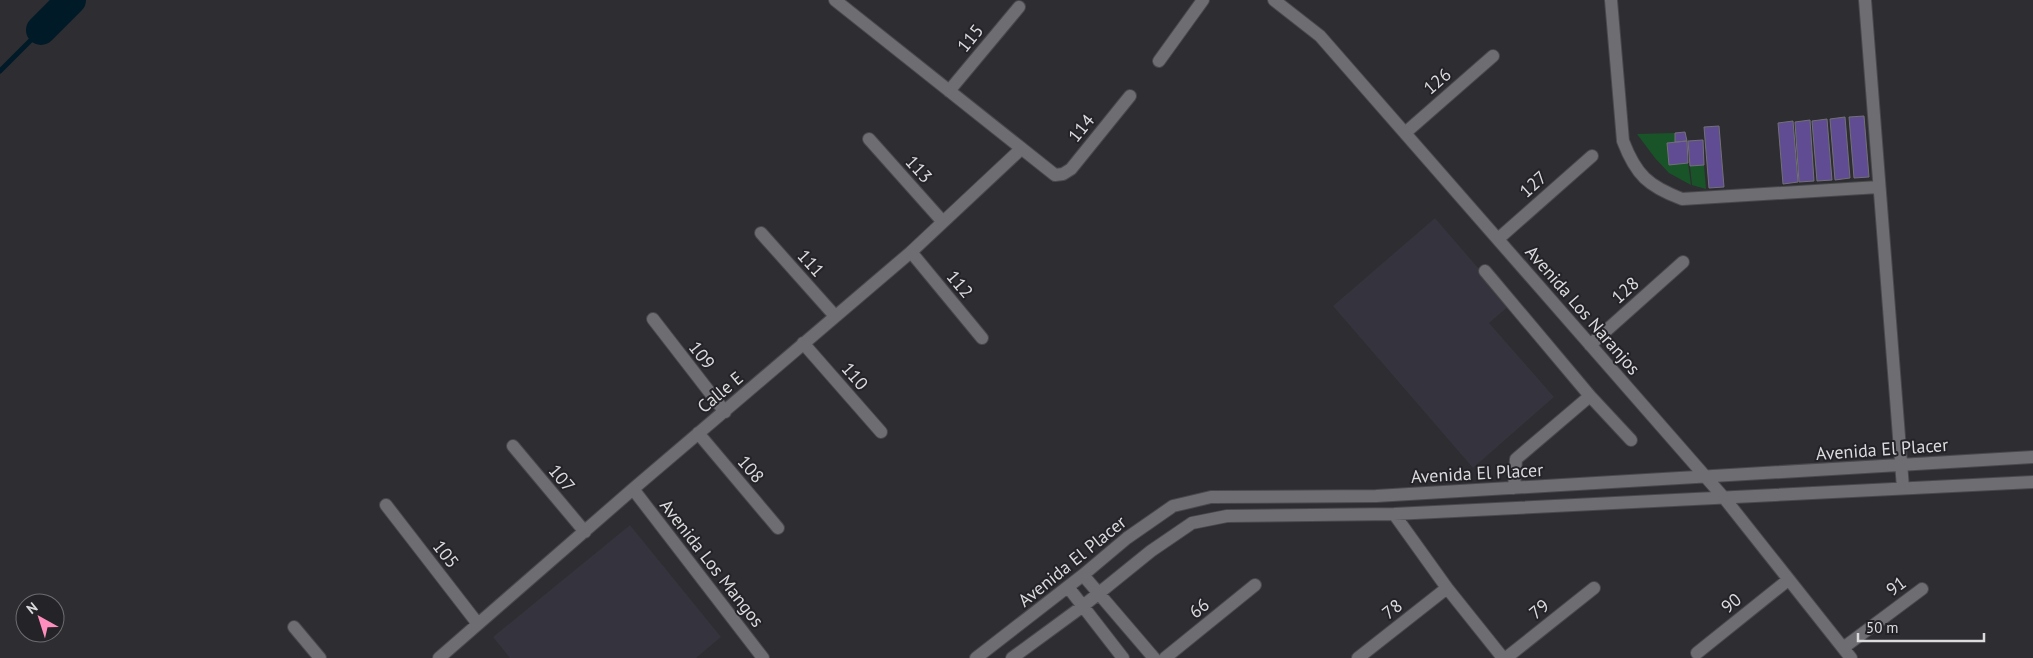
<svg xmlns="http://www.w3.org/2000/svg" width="2033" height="658" font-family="'PT Sans',sans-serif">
  <rect width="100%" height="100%" fill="#2e2d31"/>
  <path fill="#35333d" d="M1435,218L1510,305L1489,323L1554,397L1473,468L1333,306Z
    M630,525L721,637L696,658H510L493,637Z"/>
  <path fill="#195429" d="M1675,133V142L1667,143L1669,164L1688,163L1691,185L1669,173L1655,158L1637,134Z
    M1704,165L1706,189L1692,185L1690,166Z"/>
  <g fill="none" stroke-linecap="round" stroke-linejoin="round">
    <path stroke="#001a28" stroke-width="5" d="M0,71L41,30"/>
    <path stroke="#001a28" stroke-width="30" d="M41,30L71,0"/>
  </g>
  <path fill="#604c92" stroke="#727175" d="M1864,116L1869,177L1854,178L1849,117Z
    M1845,117L1850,178L1835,180L1830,119Z
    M1827,119L1832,180L1817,181L1812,121Z
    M1810,120L1814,181L1799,182L1795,122Z
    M1793,121L1798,182L1783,184L1778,123Z
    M1719,126L1724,187L1709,188L1704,127Z
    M1685,132L1687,141L1675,142V133Z
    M1703,140L1704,165L1690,166L1688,141Z
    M1687,141L1688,163L1669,165L1667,143Z"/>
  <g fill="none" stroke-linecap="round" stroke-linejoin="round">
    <g stroke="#49484c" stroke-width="14">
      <path id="minor" d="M835,0L1055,175L1063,174L1071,169L1130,96
        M1274,0L1320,36L1725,499L1851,658
        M1611,0L1623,141C1636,175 1648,186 1682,199L1879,187
        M1865,0L1903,488
        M1159,61L1203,0
        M949,91L1019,7
        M1405,133L1493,56
        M869,139L943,222
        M761,233L835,316
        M1498,239L1592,156
        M911,252L982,338
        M1485,271L1590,396L1516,459L1514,488
        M653,319L725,412
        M803,343L881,432
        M1590,345L1683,262
        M1590,396L1631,440
        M698,433L778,528
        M513,446L585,532
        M633,489L763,658
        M386,505L478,624
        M1394,514L1447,588L1503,658
        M1083,575L1154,658
        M1068,587L1123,658
        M294,627L320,658
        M1843,648L1922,589
        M1697,653L1788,580
        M439,658L633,489L911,252L1021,149
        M976,658L1083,575L1127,538L1173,506L1211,497L1376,496L2033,457
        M1012,658L1083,606L1151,551L1192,523L1227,516L1394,514L2033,482
        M1165,658L1255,585
        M1358,658L1447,588
        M1506,658L1594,588"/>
    </g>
    <use href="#minor" stroke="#6e6d72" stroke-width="12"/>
  </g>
  <g text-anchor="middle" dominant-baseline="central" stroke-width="4" stroke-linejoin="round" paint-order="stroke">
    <g font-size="18" fill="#dbdbde" stroke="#242327">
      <text transform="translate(970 38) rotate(-51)">115</text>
      <text transform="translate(1437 81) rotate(-41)">126</text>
      <text transform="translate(1081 128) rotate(-51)">114</text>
      <text transform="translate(919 169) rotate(48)">113</text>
      <text transform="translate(1533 184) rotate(-42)">127</text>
      <text transform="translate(811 263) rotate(48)">111</text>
      <text transform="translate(960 284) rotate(50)">112</text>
      <text transform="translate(1625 290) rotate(-42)">128</text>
      <text transform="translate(1583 310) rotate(49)">Avenida Los Naranjos</text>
      <text transform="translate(702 355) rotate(52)">109</text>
      <text transform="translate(855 376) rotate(49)">110</text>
      <text transform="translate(720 392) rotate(-40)">Calle E</text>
      <text transform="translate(1882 449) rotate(-4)">Avenida El Placer</text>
      <text transform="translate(751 469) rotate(49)">108</text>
      <text transform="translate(1477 473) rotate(-3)">Avenida El Placer</text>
      <text transform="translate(562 478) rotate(50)">107</text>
      <text transform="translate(446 554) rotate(52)">105</text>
      <text transform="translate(1072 561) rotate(-39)">Avenida El Placer</text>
      <text transform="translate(712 563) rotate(52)">Avenida Los Mangos</text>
      <text transform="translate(1896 586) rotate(-36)">91</text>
      <text transform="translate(1731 603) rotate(-39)">90</text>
      <text transform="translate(1199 608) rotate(-39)">66</text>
      <text transform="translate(1392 609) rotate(-38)">78</text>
      <text transform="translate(1539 609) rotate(-39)">79</text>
    </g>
  </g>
  <g transform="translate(40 618) rotate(321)"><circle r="24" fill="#242327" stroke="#6d6d70"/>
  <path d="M0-4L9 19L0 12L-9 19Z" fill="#fe8ebd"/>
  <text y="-8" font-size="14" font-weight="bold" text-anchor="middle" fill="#dbdbde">N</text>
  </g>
  <path d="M1858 633v8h126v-8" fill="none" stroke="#dbdbde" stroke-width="2.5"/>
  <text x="1866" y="633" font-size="15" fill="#dbdbde" stroke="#242327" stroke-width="4" paint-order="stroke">50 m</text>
</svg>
